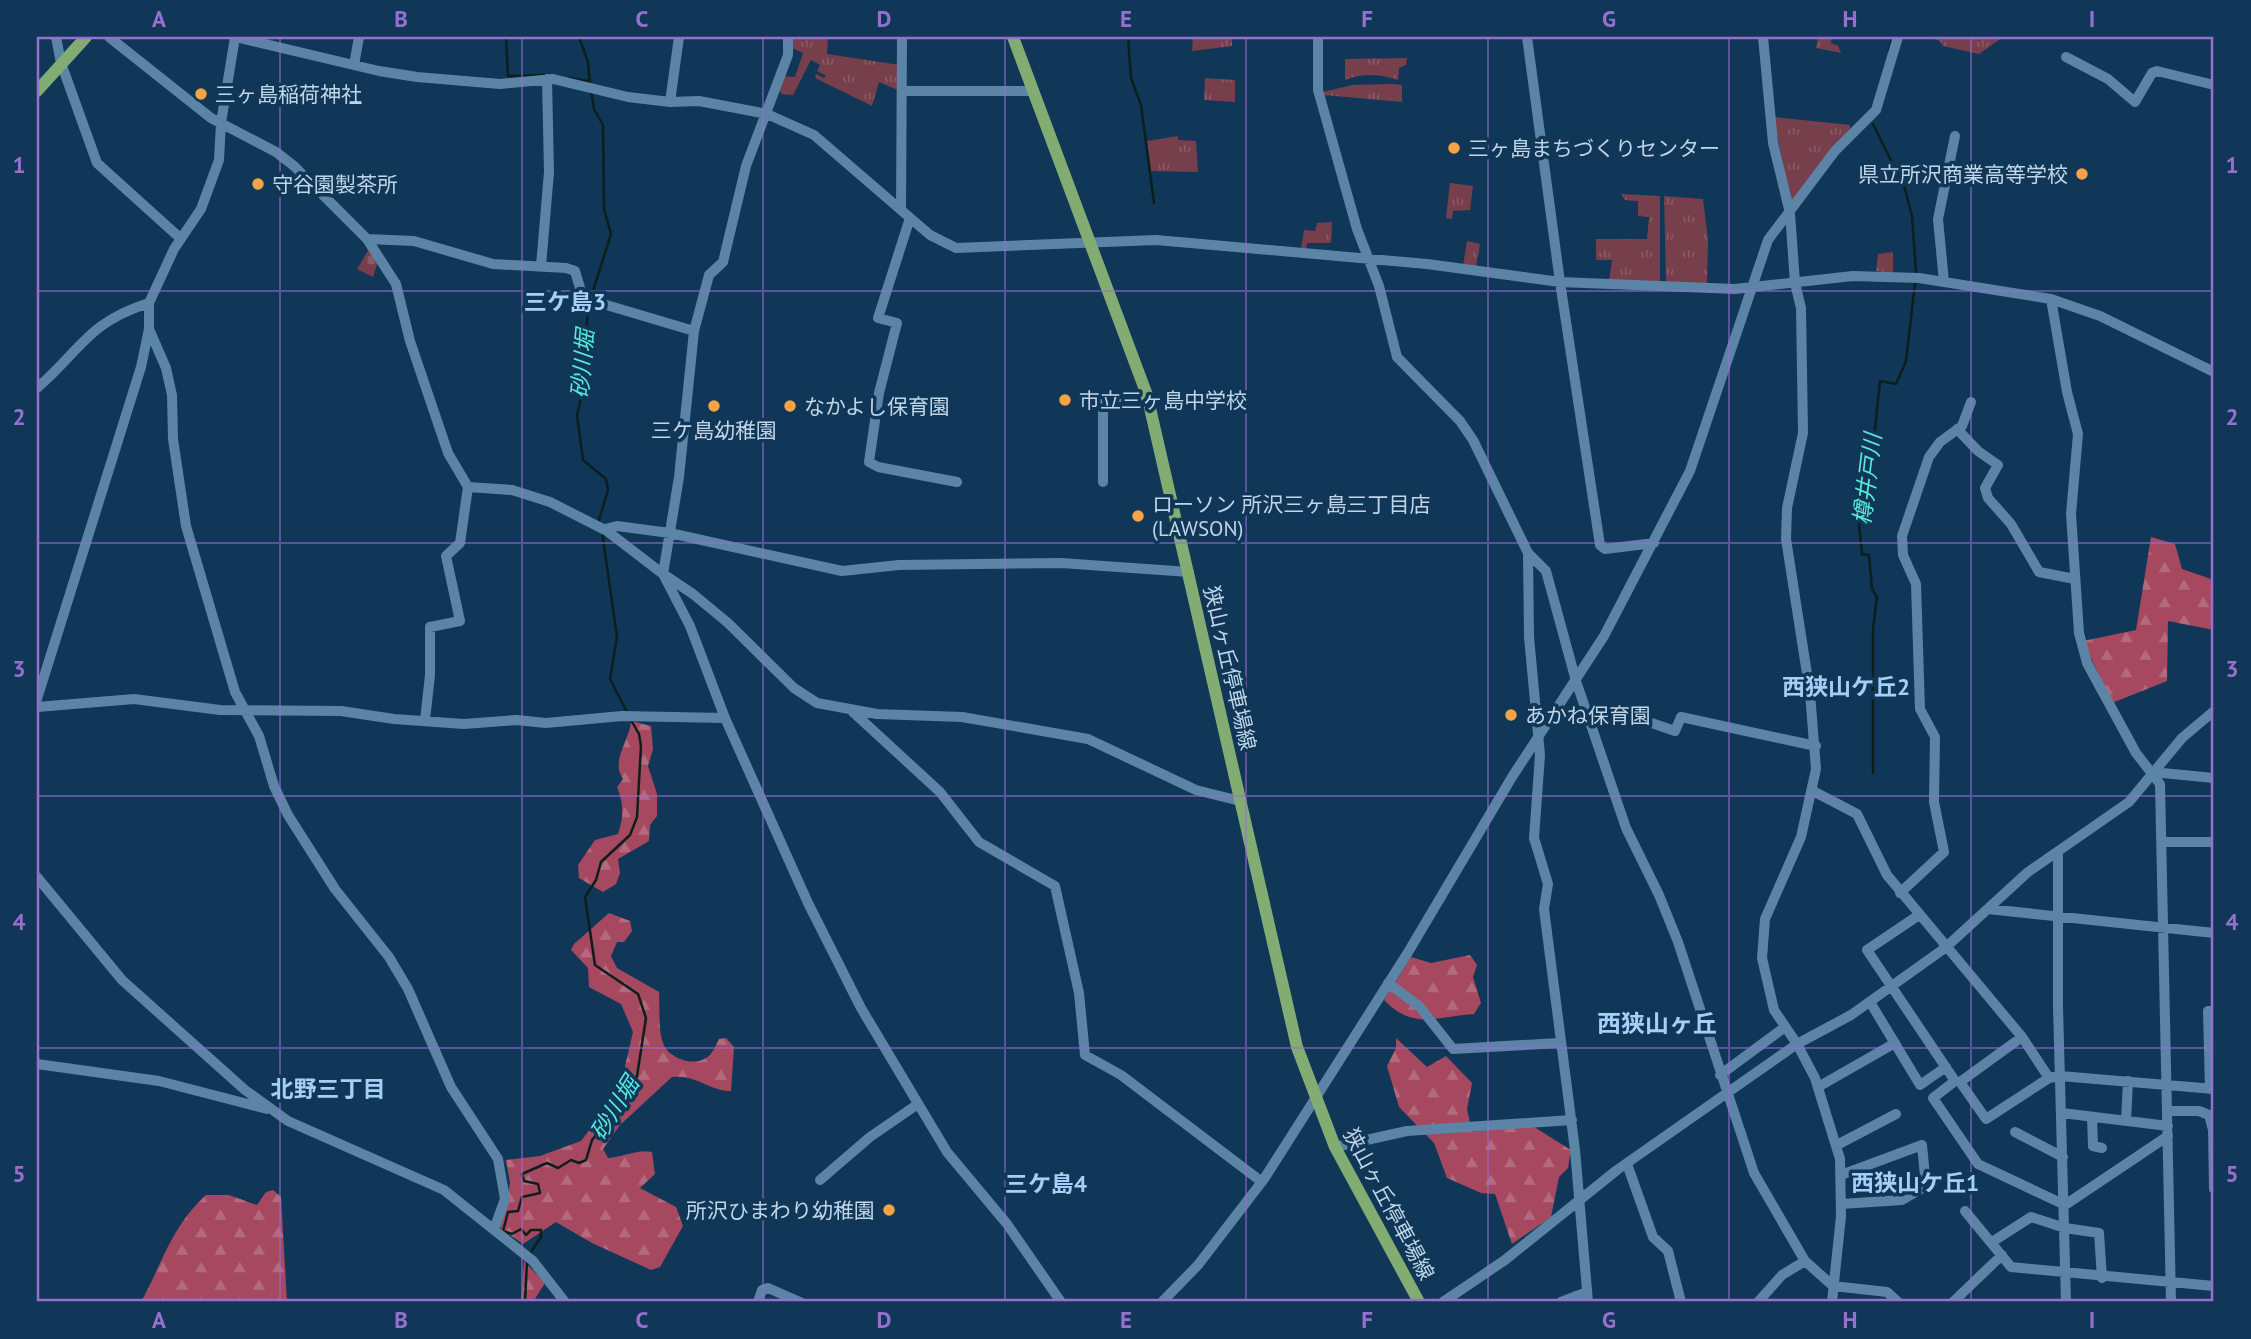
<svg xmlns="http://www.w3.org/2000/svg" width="2251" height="1339" font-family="'PT Sans','Noto Sans JP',sans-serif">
  <defs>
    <pattern id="grass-tufts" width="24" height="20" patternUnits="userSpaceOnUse" patternTransform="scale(1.75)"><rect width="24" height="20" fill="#773e4b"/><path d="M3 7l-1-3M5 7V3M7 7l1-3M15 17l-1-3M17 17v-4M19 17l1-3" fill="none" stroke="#895965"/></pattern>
    <pattern id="forest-firs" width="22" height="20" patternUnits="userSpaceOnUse" patternTransform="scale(1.75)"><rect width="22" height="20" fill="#a64860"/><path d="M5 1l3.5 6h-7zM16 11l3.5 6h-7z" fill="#b46a7e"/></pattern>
    <pattern id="cemetery-stones" width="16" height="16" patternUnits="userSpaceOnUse" patternTransform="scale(1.75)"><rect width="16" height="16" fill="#773e4b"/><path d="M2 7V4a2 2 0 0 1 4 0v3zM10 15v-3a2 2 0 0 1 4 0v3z" fill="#895965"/></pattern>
  </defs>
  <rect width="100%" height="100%" fill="#103757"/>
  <path fill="url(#grass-tufts)" d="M791,37L828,39L827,54L900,65V91L879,82L872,106L815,78L816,74L824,78L826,76L817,71L820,65L811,60L793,95L782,94L778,89L782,76L795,77L803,53L790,47Z
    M1193,37H1232V46L1192,51Z
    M1818,37H1832L1831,43L1838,46L1841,53L1816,48Z
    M1928,37H2003L1979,54L1943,46L1940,41Z
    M1407,58L1406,65L1399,68L1398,80C1380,74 1362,73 1345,80V59Z
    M1205,78L1235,80V102L1204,100Z
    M1393,84L1402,85V102L1324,95L1323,92L1352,85Z
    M1773,117L1850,125V130L1791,202Z
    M1178,136V140L1196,141L1198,172L1151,171L1147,141Z
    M1450,183L1473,186L1470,210L1453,211L1452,219L1446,218Z
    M1621,194L1660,196V283L1609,281L1612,260H1596V239H1647L1649,217L1638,216V201L1625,200Z
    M1664,196L1703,199L1708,240L1707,285L1666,283Z
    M1332,222L1331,243H1307L1306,251L1301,249L1304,230L1315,231L1317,223Z
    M1467,241L1480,244L1476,268L1463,266Z
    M1893,252V273L1876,271L1878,254Z"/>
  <path fill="url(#forest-firs)" d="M2151,537L2175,544L2182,569L2214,580V630L2168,621L2167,681L2112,703L2083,641L2136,630Z
    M631,721L651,726L653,749L648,766L657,794V816L650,825L649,841L618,859L620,873L616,884L603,892L579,878L578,865L595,840L618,834C624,816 624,804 617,787L623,779C610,761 630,740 631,721Z
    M609,913L630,921L632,931L624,942H617L611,956L617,968L659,992C660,1007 658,1029 663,1043C668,1058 693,1067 706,1058C712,1055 716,1045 719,1039L726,1038L734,1047L731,1091C709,1091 696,1074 672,1077L620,1125L603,1149L608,1158C624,1157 637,1149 652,1152L655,1174L640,1188L676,1207L683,1226L660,1267L651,1270L592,1243L556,1222L523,1244L500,1228L510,1183L506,1160L540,1156L581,1141L612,1101L623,1075L633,1032L621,1004L589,987L588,968L571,950L574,944Z
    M1470,955L1477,965L1473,977L1481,1003L1474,1014C1437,1016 1414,1031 1384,1000L1411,957L1431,963Z
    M1396,1038L1427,1067L1446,1056L1472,1083L1467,1109L1472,1132L1531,1125L1571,1150L1568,1168L1559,1177L1551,1217L1512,1244L1495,1194L1481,1193L1447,1178L1434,1143L1399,1107L1387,1066L1396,1048Z
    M273,1190L281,1197L287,1302H141C163,1262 171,1227 206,1195H229L257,1205L266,1192Z
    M524,1261L545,1283L533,1302H521Z"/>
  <path fill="url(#cemetery-stones)" d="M369,249L378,261L373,277L357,269Z"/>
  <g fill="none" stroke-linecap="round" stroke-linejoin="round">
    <path stroke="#0c1f1d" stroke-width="2.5" d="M506,37L508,76L548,75
      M579,37L588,62L590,84
      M1128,37L1131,78L1141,105L1154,203
      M1889,50L1893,37
      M568,78L589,81
      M1873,124L1905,189L1912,216L1916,272
      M591,297L611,234L604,209L603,125L594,109L591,91
      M588,304L584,386L577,415L583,460L606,479L608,490L599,520
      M602,531L617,637L610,679L628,714
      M1873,773V629L1877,597L1872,589L1869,555L1862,554L1859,524L1872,457L1880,381L1896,384L1906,361L1915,283
      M529,1255L541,1237V1230H531L526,1235L521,1229L512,1234L503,1231L508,1212L518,1211L522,1197L540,1193L538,1184L524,1181L522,1174L547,1163L558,1168L571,1160L579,1163L586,1160L592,1140L612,1116L637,1076L646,1018L638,994L595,965L585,897L596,880L601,862L630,835L637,817L641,746L639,734L631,720
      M525,1302L527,1262"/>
    <path stroke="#5c84a7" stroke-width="10" d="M56,37L61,63L97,163L180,238
      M109,37L211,118L276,152L294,166L367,239L396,284L410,341L448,453L468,487L512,490L550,502L607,531L663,574L690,626L725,718L808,903L861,1008L947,1152L1007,1224L1061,1302
      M235,37L379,71L417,77L500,84L553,79L628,97L670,102L699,101L767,114L814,135L930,235L956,248L1156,240L1427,264L1560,282L1735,289L1853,276L1919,278L2051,299L2100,316L2214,372
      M788,37V55L746,166L723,262L709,275L694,331L679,477L663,574L693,594L728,623L794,688L817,703L877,714L962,717L1088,739L1196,790L1240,801
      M1318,37V90L1357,229L1379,286L1397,357L1460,421L1473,440L1528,553L1546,571L1576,681L1626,828L1659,895L1678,942L1754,1173L1805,1261L1833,1286L1887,1292L1898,1302
      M1527,37L1560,282L1600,545L1605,549L1654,543
      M1763,37L1773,143L1790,213L1795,283L1801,308L1803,433L1787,508L1786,539L1810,693L1816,769L1801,837L1765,919L1762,958L1774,1010L1797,1044L1815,1078L1840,1159L1841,1216L1832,1302
      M2066,57L2108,79L2135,102L2152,73L2157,71L2214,85
      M354,65L359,37
      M902,91H1033
      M670,102L679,37
      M901,210L902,37
      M910,218L878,318L897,323L879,393L869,462L878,467L957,482
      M367,239L414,241L493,264L566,268L575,271L583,298L694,331
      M541,266L549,172L547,79
      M1944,282L1938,219L1955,136
      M2051,299L2067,392L2078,434L2071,514L2079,633L2087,663L2136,753L2160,784L2171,1302
      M149,329L166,368L172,395L173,439L186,526L235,692L259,736L274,786L288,815L335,889L389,957L408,989L451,1087L498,1159L505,1199L494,1229
      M37,388C80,351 88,322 149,303
      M1957,429L1978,451L1998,465L1985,488L1988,498L2011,524L2039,572L2075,579
      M1103,482V398L1147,395
      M605,529L617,526L670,533L842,571L899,565L1061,563L1189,572
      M1528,553L1529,637L1540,755L1534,838L1548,884L1544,909L1575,1150L1588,1302
      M37,699L141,367L149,329V303L174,249L201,209L219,160L221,123L235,37
      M37,707L134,699L220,710L341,711L394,719L464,724L516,720L546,723L622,716L725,718
      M853,712L940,792L979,842L1055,886L1079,993L1085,1055L1121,1075L1262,1182
      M1589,717H1634L1675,731L1681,717L1816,746
      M425,720L430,675V627L460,621L446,556L460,543L468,487
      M2152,772L2214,778
      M1813,791L1857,814L1887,875L2022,1037L2049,1078L2060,1076L2214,1089
      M2162,842H2214
      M2058,852V1007L2066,1302
      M37,877L122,980L245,1090L288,1121L444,1190L533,1261L565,1302
      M1900,893L1944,852L1934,802L1935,737L1920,709L1916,584L1903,555L1902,536L1929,457L1940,442L1962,426L1971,402
      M1988,909L2214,933
      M1919,915L1867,950L1955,1081L1933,1098L1978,1164L2065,1205L2168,1136
      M1388,983L1419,1006L1453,1049L1559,1043
      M1870,1002L1920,1085L1946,1067
      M2022,1037L1960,1082L1986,1119L2049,1078
      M37,1064L159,1081L267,1109
      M1720,1075L1785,1027
      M1818,1087L1895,1043
      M2210,1089L2208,1011H2214
      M2168,1111H2199L2209,1115L2213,1130L2214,1189
      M2062,1113L2168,1126
      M2092,1117L2093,1146L2102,1148
      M2126,1121L2128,1081
      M2015,1132L2063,1157
      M1837,1145L1896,1114
      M1335,1147L1407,1131L1572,1120
      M1627,1164L1653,1237L1668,1251L1681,1302
      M820,1180L870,1137L918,1104
      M1841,1204L1902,1200L1926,1186L1922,1145L1841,1175
      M1965,1211L2011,1267L2214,1286
      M1992,1242L2031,1217L2065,1228L2099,1233L2102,1278
      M758,1302L762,1290L768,1288L800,1302
      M1162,1302L1198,1265L1264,1179L1407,954L1512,777L1604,636L1690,471L1768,240L1835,151L1876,110L1898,37
      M1443,1302L1505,1260L1617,1170L1797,1044L1851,1015L1945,948L2028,872L2129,802L2182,738L2214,711
      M1561,1302L1587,1292
      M1758,1302L1782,1275L1805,1261
      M1953,1302L2002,1255"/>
    <path stroke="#82ac72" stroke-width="12" d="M1013,37L1147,395L1297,1047L1335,1147L1419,1302
      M37,91L86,37"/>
  </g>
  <path fill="none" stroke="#9770cf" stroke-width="2" stroke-opacity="0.55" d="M280,37V1302M522,37V1302M763,37V1302M1005,37V1302M1246,37V1302M1488,37V1302M1729,37V1302M1971,37V1302M37,291H2214M37,543H2214M37,796H2214M37,1048H2214"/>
  <g fill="#f5a345" stroke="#103757" stroke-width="2.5">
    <circle cx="201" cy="94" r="7"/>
    <circle cx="1454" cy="148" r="7"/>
    <circle cx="2082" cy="174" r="7"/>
    <circle cx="258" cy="184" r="7"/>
    <circle cx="1065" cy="400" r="7"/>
    <circle cx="714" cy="406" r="7"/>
    <circle cx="790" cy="406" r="7"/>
    <circle cx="1138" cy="516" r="7"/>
    <circle cx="1511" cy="715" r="7"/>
    <circle cx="889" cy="1210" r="7"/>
  </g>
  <g text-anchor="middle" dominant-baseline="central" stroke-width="7" stroke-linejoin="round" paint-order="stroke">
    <g font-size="21" fill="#c0d5e8" stroke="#103757" text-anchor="start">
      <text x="215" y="94">三ヶ島稲荷神社</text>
      <text x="1468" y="148">三ヶ島まちづくりセンター</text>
      <text x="2068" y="174" text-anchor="end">県立所沢商業高等学校</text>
      <text x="272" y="184">守谷園製茶所</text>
      <text x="1079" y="400">市立三ヶ島中学校</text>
      <text x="804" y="406">なかよし保育園</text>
      <text x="714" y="430" text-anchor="middle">三ケ島幼稚園</text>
      <text x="1152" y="504">ローソン 所沢三ヶ島三丁目店<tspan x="1152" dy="24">(LAWSON)</tspan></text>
      <text x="1525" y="715">あかね保育園</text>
      <text x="875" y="1210" text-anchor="end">所沢ひまわり幼稚園</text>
    </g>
    <g font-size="21" fill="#c0d5e8" stroke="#103757">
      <text transform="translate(1230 668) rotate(77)">狭山ヶ丘停車場線</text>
      <text transform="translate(1389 1204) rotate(62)">狭山ヶ丘停車場線</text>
    </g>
    <g font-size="23" font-weight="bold" fill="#a5cff6" stroke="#103757">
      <text x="565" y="301">三ケ島3</text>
      <text x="1846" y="686">西狭山ケ丘2</text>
      <text x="328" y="1088">北野三丁目</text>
      <text x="1915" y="1182">西狭山ケ丘1</text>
      <text x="1046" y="1183">三ケ島4</text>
    </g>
    <g font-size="23" font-style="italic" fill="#58e9dc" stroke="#103757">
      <text transform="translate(582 364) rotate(-85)">砂川堀</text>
      <text transform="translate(1867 479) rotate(-83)">樽井戸川</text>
      <text transform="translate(614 1108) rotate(-58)">砂川堀</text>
    </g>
    <g font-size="24" font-weight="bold" fill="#a5cff6" stroke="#103757">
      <text x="1657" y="1023">西狭山ヶ丘</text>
    </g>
  </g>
  <rect width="2251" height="1339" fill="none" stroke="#103757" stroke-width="77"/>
  <rect x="38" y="38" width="2174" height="1262" fill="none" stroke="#9770cf" stroke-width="2.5"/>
  <g font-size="23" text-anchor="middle" font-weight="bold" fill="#9770cf">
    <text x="159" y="27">A</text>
    <text x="401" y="27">B</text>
    <text x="642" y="27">C</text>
    <text x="884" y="27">D</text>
    <text x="1126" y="27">E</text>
    <text x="1367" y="27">F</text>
    <text x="1609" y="27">G</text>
    <text x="1850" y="27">H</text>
    <text x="2092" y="27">I</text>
    <text x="19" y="173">1</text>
    <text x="2232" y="173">1</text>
    <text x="19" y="425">2</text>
    <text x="2232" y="425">2</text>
    <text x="19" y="677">3</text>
    <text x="2232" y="677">3</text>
    <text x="19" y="930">4</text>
    <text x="2232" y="930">4</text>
    <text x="19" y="1182">5</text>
    <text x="2232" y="1182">5</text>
    <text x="159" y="1328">A</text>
    <text x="401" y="1328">B</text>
    <text x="642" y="1328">C</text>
    <text x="884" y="1328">D</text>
    <text x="1126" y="1328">E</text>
    <text x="1367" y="1328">F</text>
    <text x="1609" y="1328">G</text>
    <text x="1850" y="1328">H</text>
    <text x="2092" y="1328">I</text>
  </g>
</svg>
